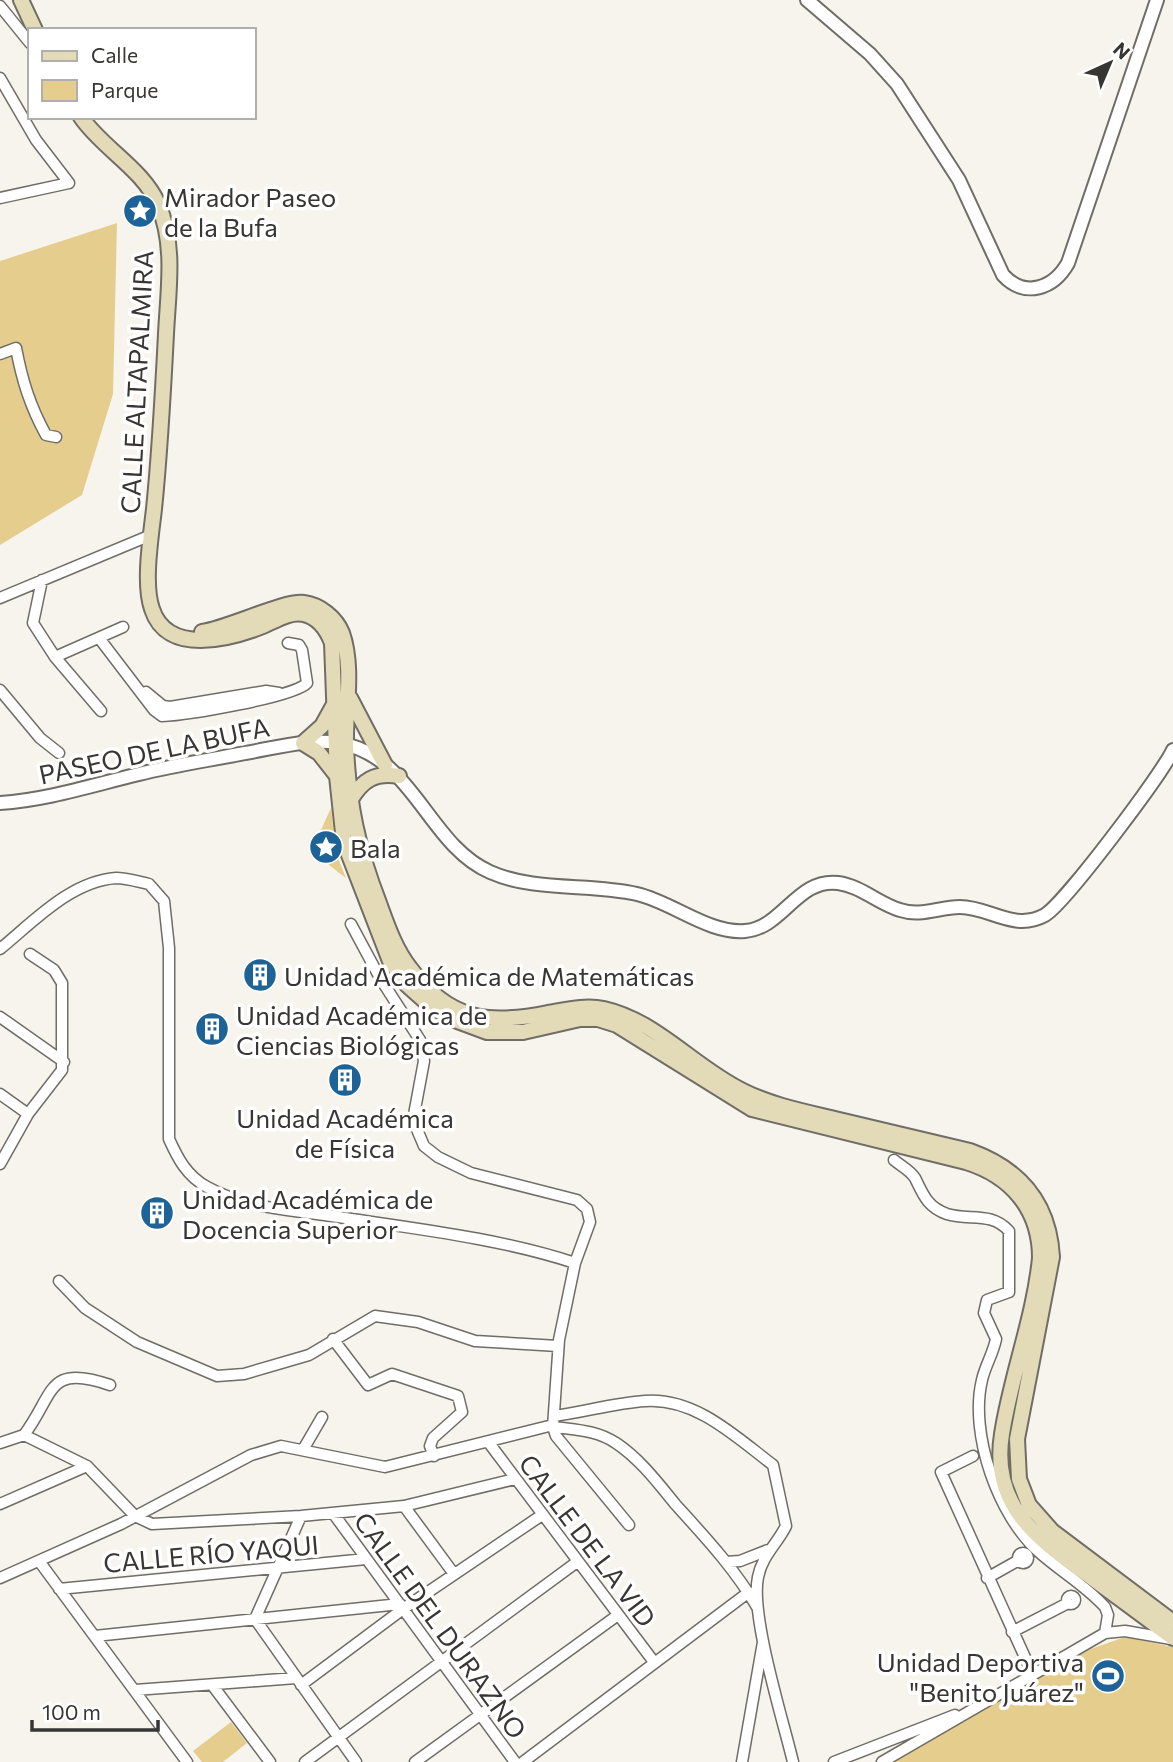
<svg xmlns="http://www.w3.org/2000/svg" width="1173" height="1762" font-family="Commissioner,sans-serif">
  <rect width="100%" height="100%" fill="#f7f4ed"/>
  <path fill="#e5ce8d" d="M117,223L113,394L82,495L0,545V261Z
    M331,808L336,853L346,878C310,851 312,849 331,808Z
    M1125,1637L1173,1647V1762H890L1082,1652Z
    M231,1722L247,1743L223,1762H202L193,1751Z"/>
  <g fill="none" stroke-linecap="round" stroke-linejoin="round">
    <g stroke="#706d67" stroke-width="13">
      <path id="minor" d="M0,6L30,43
        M0,78L36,140L69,183L0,198
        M0,354L16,348C22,380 30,406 46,435L56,437
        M42,580L33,623L55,657L101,711
        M0,598L151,535
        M99,638L154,710L162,716C186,715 295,697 307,683L302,650L299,645L288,643
        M55,657L123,627
        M0,690L40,738L59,753
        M146,692L163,706L170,707L266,691L279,693
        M351,924L380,978L420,1040L424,1061L413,1120L424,1146L438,1157L471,1173L577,1200L587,1209L590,1222L575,1263L559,1340L553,1427L556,1436L629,1525
        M0,949C33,922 71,881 116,878C127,878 139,882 149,884L164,901L169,948V1139C178,1159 187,1176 207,1187C245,1208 284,1209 325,1215C408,1228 496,1237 575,1263
        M0,1017L64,1062
        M0,1094L28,1114
        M894,1160C901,1166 910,1170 915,1178C923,1194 927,1207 947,1214C969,1221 991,1211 1009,1231V1292L987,1300L984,1313L996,1339C993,1354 985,1366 982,1380C969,1433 998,1516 1039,1552C1060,1571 1085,1585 1105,1607L1108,1615L1105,1633
        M0,1164L28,1114L62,1070V983L54,970L30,954
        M59,1281L85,1308L137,1342L217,1376L244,1374L309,1355L375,1316L418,1322L475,1341L558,1346
        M333,1339L368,1385L392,1374L458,1396L462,1412L433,1438L430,1446L434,1456
        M554,1416C585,1412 614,1403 645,1401C695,1397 736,1437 773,1465L786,1526C777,1544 762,1556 758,1577C750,1615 783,1720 793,1762
        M24,1435L87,1466L135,1516L152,1524L301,1516L404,1506L515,1479
        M24,1435C55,1394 46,1363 110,1385
        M0,1443L24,1435
        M489,1443L654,1662
        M304,1448L322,1417
        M973,1456L941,1472L1033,1675
        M0,1504L87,1466
        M404,1506L454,1574
        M333,1513L515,1762
        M301,1516L255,1619L356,1762
        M1018 1558a5 5 0 1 1 10 0a5 5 0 1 1-10 0Z
        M39,1561L187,1762
        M726,1562L740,1561L768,1550
        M0,1578L121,1524L251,1455L281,1446L385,1467L549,1426C572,1430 595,1429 616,1443C640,1459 658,1483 676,1505C705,1537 735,1569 757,1607
        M987,1578L1019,1560
        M59,1589L366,1559
        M1067 1600a4 4 0 1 1 8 0a4 4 0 1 1-8 0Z
        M1012,1632L1068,1603
        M95,1636L400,1604
        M301,1685L403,1609L542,1515
        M213,1686L270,1762
        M135,1690L296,1678
        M305,1762L577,1562
        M415,1762L618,1615
        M523,1762L749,1592
        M742,1762L763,1642
        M834,1762L955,1715
        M882,1762L1105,1633L1125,1631L1171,1639"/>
    </g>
    <g stroke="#706d67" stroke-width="16">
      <path id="tertiary" d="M807,0L870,54L897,84L959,180L1003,275C1025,299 1054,288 1068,263L1157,0
        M0,803C47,800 93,785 139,774C174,765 210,760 245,753C276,748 308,738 339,743C413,755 428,845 490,872C535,892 590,883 637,894C672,902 709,934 745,931C783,928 797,878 838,883C861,886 879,904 900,910C921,917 939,907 960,907C990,907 1014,932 1045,915C1065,903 1162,774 1173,750"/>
    </g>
    <g stroke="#706d67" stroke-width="18">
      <path id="secondary" d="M21,0L35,30
        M81,117C102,148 143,169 158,204C176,245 168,291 166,334C163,393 160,451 154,509C151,536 143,584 152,609C167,656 230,639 263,626C275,621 290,611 303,614C318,617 327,630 332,643L337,776L344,842L390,961L407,985L425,1001L452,1019L487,1032H523L580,1019H598L617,1025L752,1109L966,1162C1011,1176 1040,1209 1040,1258C1034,1318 1011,1375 1002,1434C990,1508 1040,1540 1092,1578C1119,1598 1146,1618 1173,1638
        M202,632C229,628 285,600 304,603C320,605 336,618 342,633C354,667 345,710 346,745C348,803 358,849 379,903C387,925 395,949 410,968C449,1021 489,1025 548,1013C566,1010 585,1005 604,1009C657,1021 695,1068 743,1091C773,1106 806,1112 839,1120C883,1130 926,1141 970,1151C1020,1169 1049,1203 1052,1257L1017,1439L1019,1479L1029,1505L1052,1531L1173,1622
        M350,698L385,765
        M333,706L322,726L303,743L319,753L337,776
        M350,801C362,780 375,772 399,776"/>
    </g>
    <use href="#minor" stroke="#fff" stroke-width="10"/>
    <use href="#tertiary" stroke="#fff" stroke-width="12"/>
    <use href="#secondary" stroke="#e3dab8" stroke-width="14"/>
  </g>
  <defs>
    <g id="sight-disc" transform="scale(1.75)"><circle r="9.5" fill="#1d6397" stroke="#fff"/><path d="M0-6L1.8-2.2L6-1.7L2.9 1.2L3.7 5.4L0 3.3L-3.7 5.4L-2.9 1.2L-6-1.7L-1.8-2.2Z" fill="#fff"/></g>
    <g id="building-disc" transform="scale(1.75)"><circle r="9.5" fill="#1d6397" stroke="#fff"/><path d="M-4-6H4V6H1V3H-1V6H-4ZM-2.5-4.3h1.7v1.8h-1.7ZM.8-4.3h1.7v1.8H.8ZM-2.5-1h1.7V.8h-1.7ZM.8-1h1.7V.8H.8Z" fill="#fff"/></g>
    <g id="stadium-disc" transform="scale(1.75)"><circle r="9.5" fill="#1d6397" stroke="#fff"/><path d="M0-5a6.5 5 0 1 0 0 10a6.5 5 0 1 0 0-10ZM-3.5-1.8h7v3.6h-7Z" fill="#fff"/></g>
  </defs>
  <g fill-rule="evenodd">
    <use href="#sight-disc" x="140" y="211"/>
    <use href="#sight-disc" x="326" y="847"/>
    <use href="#building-disc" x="260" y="975"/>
    <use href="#building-disc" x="212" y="1029"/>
    <use href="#building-disc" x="345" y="1080"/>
    <use href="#building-disc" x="157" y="1213"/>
    <use href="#stadium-disc" x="1108" y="1676"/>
  </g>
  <g text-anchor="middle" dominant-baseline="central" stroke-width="7" stroke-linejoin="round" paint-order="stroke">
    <g font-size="26" fill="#373633" stroke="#fff" text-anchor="start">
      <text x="164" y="196">Mirador Paseo<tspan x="164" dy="30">de la Bufa</tspan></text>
      <text x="350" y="847">Bala</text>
      <text x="284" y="975">Unidad Académica de Matemáticas</text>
      <text x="236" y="1014">Unidad Académica de<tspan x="236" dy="30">Ciencias Biológicas</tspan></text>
      <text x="345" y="1117" text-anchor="middle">Unidad Académica<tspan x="345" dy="30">de Física</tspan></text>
      <text x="182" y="1198">Unidad Académica de<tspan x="182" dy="30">Docencia Superior</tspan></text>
      <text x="1084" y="1661" text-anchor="end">Unidad Deportiva<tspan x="1084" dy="30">"Benito Juárez"</tspan></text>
    </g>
    <g font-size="26" fill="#373633" stroke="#fff">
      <text transform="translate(136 382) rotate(-87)">CALLE ALTAPALMIRA</text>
      <text transform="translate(154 750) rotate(-12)">PASEO DE LA BUFA</text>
      <text transform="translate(588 1540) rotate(53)">CALLE DE LA VID</text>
      <text transform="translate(211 1553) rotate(-5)">CALLE RÍO YAQUI</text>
      <text transform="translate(441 1625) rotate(54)">CALLE DEL DURAZNO</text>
    </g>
  </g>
  <rect x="28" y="28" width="228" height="91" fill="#ffffff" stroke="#afafad" stroke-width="2"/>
  <rect x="42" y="51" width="35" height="10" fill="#e3dab8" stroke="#afafad" stroke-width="2"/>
  <text x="91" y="63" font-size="21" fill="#373633">Calle</text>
  <rect x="42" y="80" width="35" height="21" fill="#e5ce8d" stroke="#afafad" stroke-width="2"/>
  <text x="91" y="98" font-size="21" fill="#373633">Parque</text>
  <g transform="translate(1110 63) rotate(44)" stroke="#ffffff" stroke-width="5" paint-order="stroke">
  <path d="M0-5L12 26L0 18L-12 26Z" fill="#373633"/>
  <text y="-10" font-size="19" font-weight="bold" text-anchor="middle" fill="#373633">N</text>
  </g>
  <path d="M32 1720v10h126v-10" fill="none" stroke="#373633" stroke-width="3.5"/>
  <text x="42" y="1720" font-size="21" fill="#373633" stroke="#ffffff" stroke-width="5" paint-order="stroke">100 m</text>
</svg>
